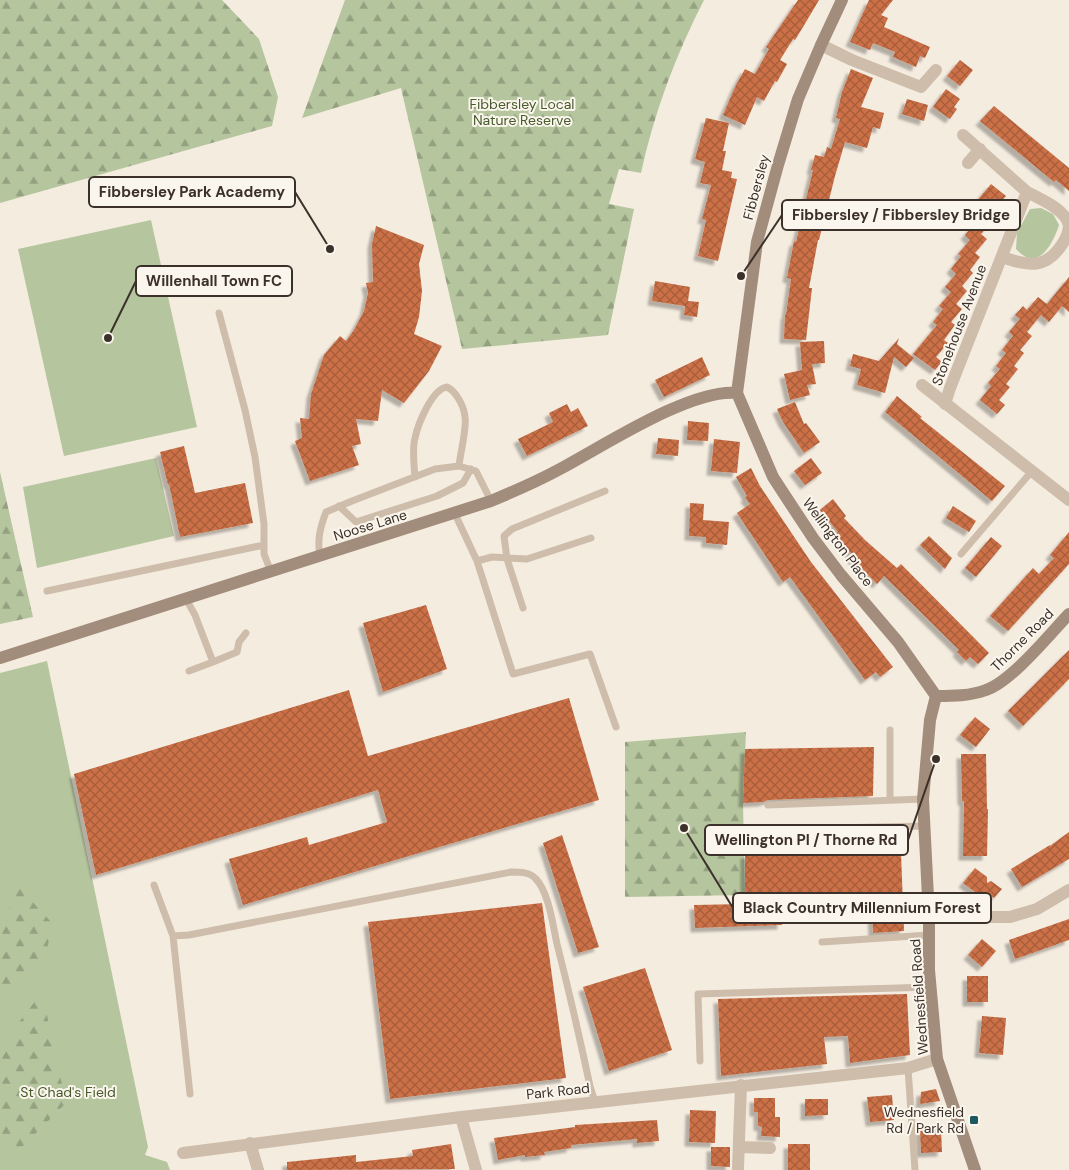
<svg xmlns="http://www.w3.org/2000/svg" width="1069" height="1170" font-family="'DM Sans',sans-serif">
  <defs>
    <pattern id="forest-firs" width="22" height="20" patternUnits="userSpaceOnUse" patternTransform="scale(1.25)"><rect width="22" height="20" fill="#b5c59e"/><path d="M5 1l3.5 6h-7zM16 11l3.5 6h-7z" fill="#94a181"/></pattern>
    <pattern id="building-cross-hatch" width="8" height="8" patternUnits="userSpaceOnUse" patternTransform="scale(1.25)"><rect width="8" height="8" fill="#cc7046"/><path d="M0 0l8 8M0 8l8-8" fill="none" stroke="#a75d3b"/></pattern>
    <filter id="shadow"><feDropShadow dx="-4.5" dy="4.5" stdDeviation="1" flood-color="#0004"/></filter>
  </defs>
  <rect width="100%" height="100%" fill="#f5ece0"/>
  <path fill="#b5c59e" d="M1041,208L1053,214L1059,225C1055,238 1043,265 1026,257C1022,255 1019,252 1016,249L1017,233L1030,209Z
    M151,220L197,427L64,456L18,249Z
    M156,458L174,536L37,568L23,487Z
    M47,661L148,1147L145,1155L167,1162L170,1170H0V673Z"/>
  <path fill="url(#forest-firs)" d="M0,0H222L259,39L278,97L272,126L0,203Z
    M345,0H704C676,54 654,113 641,173L619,169L609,204L634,209L608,335L462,349L401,88L302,118Z
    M0,472L33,617L0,624Z
    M746,732L743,803L745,895L625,897V742Z
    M18,886L52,923L47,950L0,995V935Z
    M42,992L66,1103L16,1153L0,1149V1047Z"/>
  <path fill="url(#building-cross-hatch)" filter="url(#shadow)" d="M798,0H819L803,27L795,40L793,39L780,60L787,64L777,82L775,81L764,101L757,97L745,125L723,115L736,85L745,69L755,74L769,49L766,47Z
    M869,0H893L881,15L888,18L884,27L930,47L925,58L920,56L916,67L893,57L895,52L873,43L870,50L850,42Z
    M960,60L973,70L960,86L947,76Z
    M851,69L873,78L861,107L884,113L880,129L873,127L867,148L845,142L835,176L819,240H818L809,288H812L806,340L784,339L785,315H786L791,279L787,278L794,241L796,242L813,170H811L815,155L824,157L827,147L831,149L840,119L836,118L842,92Z
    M946,89L960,99L954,107L957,109L950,119L933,107Z
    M907,99L928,105L924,121L902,114Z
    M994,106L1069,168V191L1056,180L1054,182L980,121Z
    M706,118L729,123L723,151H726L722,170L732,172L731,178L737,179L718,261L698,256L706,220L702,219L711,185L700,183L705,162L695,159Z
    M991,184L1006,196L987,218L992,222L981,234L987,239L975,253L980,257L970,270L973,273L962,286L967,291L956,304L962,309L951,322L955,325L944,340L948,343L936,357L942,362L935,370L913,354L937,325L933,322L943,309L939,306L951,292L945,287L956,274L951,269L961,256L958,254L970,240L965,235L975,223L969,219L980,206L976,202Z
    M376,226L424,245L419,264L422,291L419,317L414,334L442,346L429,371L404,403L382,390L378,421L356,419L361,444L352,446L359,465L310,481L295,441L302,438L300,418L309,419L311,394L324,355L340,336L346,341L354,330L364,311L368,293L366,283L373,282L372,244Z
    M1069,277V312L1062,306L1049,322L1041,315L1027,332L1032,336L1020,350L1024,353L1014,366L1018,369L1006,384L1010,387L999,400L1005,405L997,414L980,400L991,386L988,383L1000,369L996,366L1006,353L1002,350L1013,336L1009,332L1020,319L1015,315L1023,306L1027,310L1038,297L1047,304Z
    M655,281L690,287L688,301L699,302L697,317L684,315L685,306L652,301Z
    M899,338L897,344L914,358L906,367L894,357L885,393L857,385L861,369L850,366L853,354L879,361Z
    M824,341L825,363L812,364L816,384L807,385L810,395L790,400L784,374L802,370L800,342Z
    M702,357L710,375L664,397L655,380Z
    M897,396L922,417L920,418L1005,486L992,501L885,412Z
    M795,402L804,424L806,423L820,442L804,453L783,422L777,409Z
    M567,404L571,412L578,408L588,426L527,456L518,439L553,422L549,413Z
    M688,421L709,423L708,441L687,440Z
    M658,438L679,440L678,456L656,454Z
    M714,439L740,442L737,473L711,471Z
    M184,446L195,493L245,483L253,523L180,537L169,484L168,485L160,452Z
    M811,458L822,473L805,485L794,471Z
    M751,468L760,486L811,562L893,667L880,677L876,672L865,680L790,577L783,582L737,513L750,504L745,498L747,496L736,477Z
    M833,499L846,516L844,518L865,540L897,568L901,564L989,653L978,664L970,657L966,661L957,652L959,650L884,576L877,584L850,556L852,554L834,536L838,532L820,510Z
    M690,503L704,504L703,520L729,522L727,545L706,543V537L689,536Z
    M953,506L976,521L969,532L946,518Z
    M1069,532V564L1008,631L990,616L1033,568L1039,574L1054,558L1050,555Z
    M929,536L952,558L945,569L920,545Z
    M991,537L1002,546L976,577L965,568Z
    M426,605L447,669L383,692L363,623Z
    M1069,650V679L1023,726L1008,711Z
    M349,690L368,756L569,698L599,800L243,905L229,859L307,837L309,845L387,822L378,790L96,875L74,774Z
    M975,717L990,729L976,747L960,735Z
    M874,747L873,796L768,800L763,802L743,803L745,749Z
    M961,754H986L987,809H988L987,856H963L964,801H962Z
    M1069,832V859L1022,887L1011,869L1050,845V846Z
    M562,835L599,947L578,953L543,843Z
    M901,853L904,931L873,933L872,909L812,910V895H780L782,925L695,928L694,905L745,904V854Z
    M975,868L987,877V883L991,881L1002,889L994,898L987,892V901L963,883Z
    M542,903L566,1078L390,1099L368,922Z
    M1069,919V940L1015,959L1009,940Z
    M982,939L996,951L982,967L968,955Z
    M645,968L672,1050L609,1071L583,987Z
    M967,976H988V1002H967Z
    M907,994L910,1055L850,1063L848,1036L824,1037L827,1064L721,1076L718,999Z
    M982,1016L1006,1018L1003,1055L979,1053Z
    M936,1089L940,1101L920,1104L921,1092Z
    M892,1095L894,1120L870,1122L867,1097Z
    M754,1098H775V1117H780V1137L761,1136L762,1127L758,1126V1112H754Z
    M805,1099H828V1115L805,1116Z
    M690,1110L716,1111L715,1143L689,1142Z
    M657,1120L659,1141L637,1143V1139L571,1145V1148L544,1152L545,1155L525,1157V1155L498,1160L494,1138L575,1127V1125Z
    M941,1129L942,1152L921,1153L920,1130Z
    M451,1144L455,1169L287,1170V1162L356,1155V1162L413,1156L412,1150Z
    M788,1144H810V1170H788Z
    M711,1147H730V1167L711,1166Z"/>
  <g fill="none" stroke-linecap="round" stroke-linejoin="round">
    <path stroke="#cebdaa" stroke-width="7" d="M219,313L245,410L255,457L264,524V554L271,572
      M415,477C414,465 412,450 415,438C418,424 432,389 447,387C457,392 464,407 465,417C467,429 460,454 459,466
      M339,506L356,522L437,496L463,483L471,469
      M455,514L477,561L513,674L590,654L616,727
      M961,554L1032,471
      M320,556C317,540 320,528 326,512L352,501L435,469L459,466L476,471L491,501
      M477,561L492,557L527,559L591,538
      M47,591L264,545
      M186,599L195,615L213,662L189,671
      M523,608L507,559L504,536L512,529L605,491
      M213,662L237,652L239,642L246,633
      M890,800V730
      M768,805L923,799
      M786,829L924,826
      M154,885L173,936L189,935L511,872C520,872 530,872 536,879C549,893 553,926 557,944C569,991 580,1039 590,1086L595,1102
      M173,936L190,1094
      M822,942L929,935
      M700,1061L698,994L931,987
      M908,1068L915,1170"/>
    <path stroke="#cebdaa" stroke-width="12" d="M821,45L852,60L921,87L936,70
      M968,163L980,149
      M1002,257C1029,266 1046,270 1063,243C1066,238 1069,232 1069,225C1065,209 1040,199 1027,192
      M922,385L1069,500
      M945,404L950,388L1027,192L963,135
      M929,917H1010L1037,909L1069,890
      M461,1117L476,1170
      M250,1143L258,1170
      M739,1147L770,1148
      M183,1153L461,1117L908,1068L937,1059
      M738,1168L741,1085"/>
    <path stroke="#a28c7b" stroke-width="12" d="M737,393L757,242L778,165L798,99L821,45L842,0
      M737,393L773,477L786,497L813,538L841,575L898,642L936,696
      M0,658L491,501C515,491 538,481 560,469C602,447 691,388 737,393
      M936,696L930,720L923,799L929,917V970L937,1059L975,1170
      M936,696C953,696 970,696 986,690C1011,682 1050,634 1069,614"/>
  </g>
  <rect fill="#1d5760" stroke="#fbf6ed" stroke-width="2" x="969" y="1115" width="10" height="10" rx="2.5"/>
  <g text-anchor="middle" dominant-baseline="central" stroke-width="4" stroke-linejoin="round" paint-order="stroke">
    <g font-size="14" fill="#475b2c" stroke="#fbf6ed">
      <text x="522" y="104">Fibbersley Local<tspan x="522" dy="16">Nature Reserve</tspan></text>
      <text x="68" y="1092">St Chad's Field</text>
    </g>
    <g font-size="14" fill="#3b312a" stroke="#fbf6ed">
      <text transform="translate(756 187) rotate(-75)">Fibbersley</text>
      <text transform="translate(959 325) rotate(-69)">Stonehouse Avenue</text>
      <text transform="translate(370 525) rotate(-17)">Noose Lane</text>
      <text transform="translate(838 542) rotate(53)">Wellington Place</text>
      <text transform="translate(1022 640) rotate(-45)">Thorne Road</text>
      <text transform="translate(919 997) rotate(-94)">Wednesfield Road</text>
      <text transform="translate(558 1091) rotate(-6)">Park Road</text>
    </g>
    <g font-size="14" fill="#3b312a" stroke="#fbf6ed" text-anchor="end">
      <text x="964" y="1112">Wednesfield<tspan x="964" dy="16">Rd / Park Rd</tspan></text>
    </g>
  </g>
  <path fill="none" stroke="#3b312a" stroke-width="2" d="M330 249L295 192M741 276L782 215M108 338L136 281M936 759L908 840M684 828L733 908"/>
  <g fill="#3b312a" stroke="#fbf6ed" stroke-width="2">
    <circle cx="330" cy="249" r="5"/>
    <circle cx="741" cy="276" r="5"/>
    <circle cx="108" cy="338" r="5"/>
    <circle cx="936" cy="759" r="5"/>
    <circle cx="684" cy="828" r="5"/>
  </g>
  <g fill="#fbf6ed" stroke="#3b312a" stroke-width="2">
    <rect x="89" y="177" width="206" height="30" rx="5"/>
    <rect x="782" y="200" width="238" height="30" rx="5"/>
    <rect x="136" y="266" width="156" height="30" rx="5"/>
    <rect x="705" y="825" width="203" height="30" rx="5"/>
    <rect x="733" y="893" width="258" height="30" rx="5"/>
  </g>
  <g font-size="15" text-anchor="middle" font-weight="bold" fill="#3b312a">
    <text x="192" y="197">Fibbersley Park Academy</text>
    <text x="901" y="220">Fibbersley / Fibbersley Bridge</text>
    <text x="214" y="286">Willenhall Town FC</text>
    <text x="806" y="845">Wellington Pl / Thorne Rd</text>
    <text x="862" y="913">Black Country Millennium Forest</text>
  </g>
</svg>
